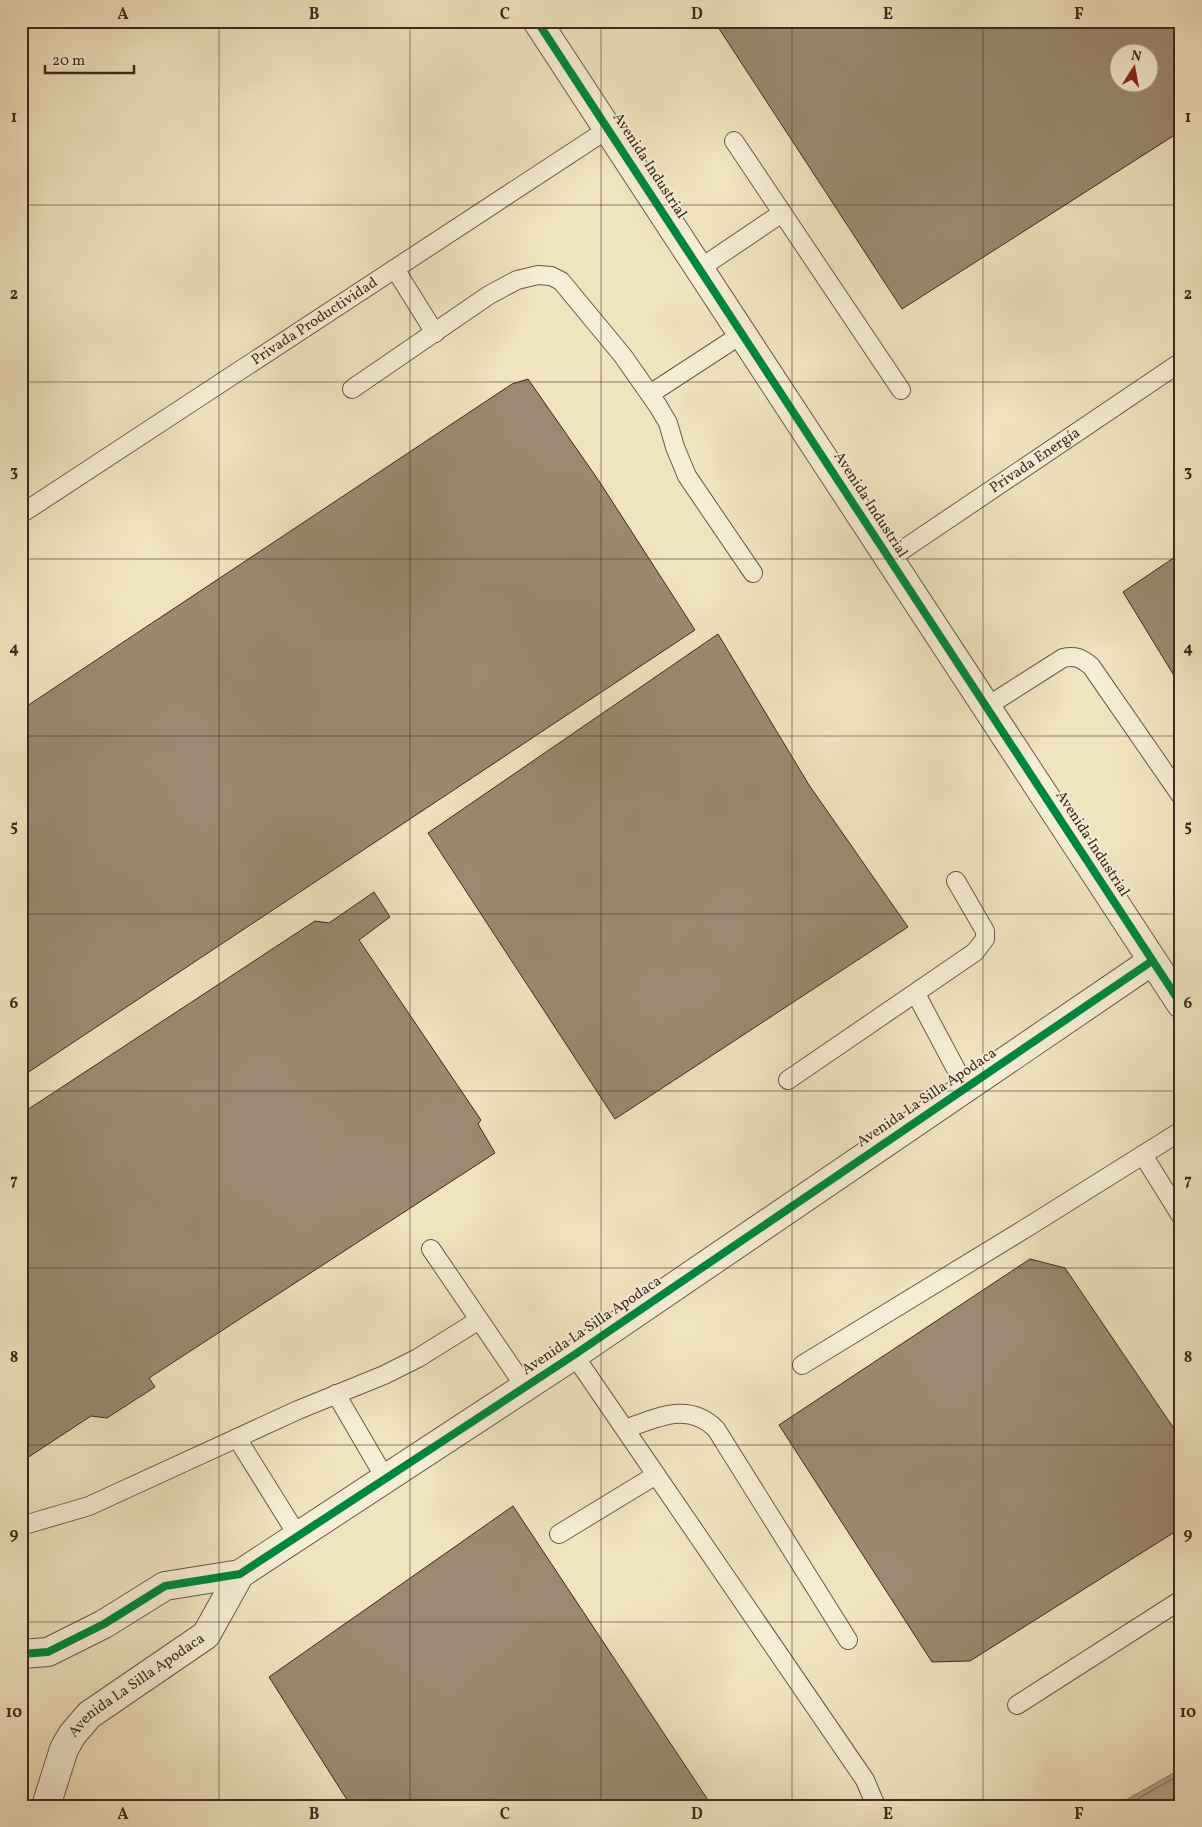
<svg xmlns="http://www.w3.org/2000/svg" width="1202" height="1827" font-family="Vollkorn,serif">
  <rect width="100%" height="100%" fill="#f0e3c0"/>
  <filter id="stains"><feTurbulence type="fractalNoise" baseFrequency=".004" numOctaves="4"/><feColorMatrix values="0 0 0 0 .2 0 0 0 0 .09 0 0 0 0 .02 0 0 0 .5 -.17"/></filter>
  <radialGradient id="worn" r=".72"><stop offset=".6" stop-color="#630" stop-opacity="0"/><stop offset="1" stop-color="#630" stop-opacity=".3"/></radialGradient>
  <path fill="#b3a48a" stroke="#847360" d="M1181,1769V1806H1115Z"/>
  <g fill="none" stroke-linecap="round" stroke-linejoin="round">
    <path stroke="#786655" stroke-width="1" d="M1125,1806L1181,1774"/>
  </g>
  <path fill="#9b8a73" stroke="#3e2920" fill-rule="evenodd" d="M714,21H1181V131L902,309ZM1120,52H1150V82H1120Z
    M528,379L599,481L695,630L21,1077V710L512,384Z
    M1181,553V687L1123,592Z
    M718,634L809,785L908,927L615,1119L428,833Z
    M374,892L390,917L359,940L481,1120L478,1124L495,1153L149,1378L155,1387L107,1418L91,1416L21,1462V1114L315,921L329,923Z
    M1030,1259L1065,1268L1181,1439V1528L970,1661L932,1662L779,1425Z
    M513,1506L712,1806H351L269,1677Z"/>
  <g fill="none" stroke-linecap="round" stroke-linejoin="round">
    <g stroke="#6a5848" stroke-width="20">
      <g id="lane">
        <path d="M734,141L901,390"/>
        <path d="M395,269L435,333"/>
        <path d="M699,269L782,213"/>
        <path d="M352,389L489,295L517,280L538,275L551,276L561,281L623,356L658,406L668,423L675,447L687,476L753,573"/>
        <path d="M650,394L742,334"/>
        <path id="s1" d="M21,514L608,129"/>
        <path id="s2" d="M889,559L1181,362"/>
        <path d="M986,707L1063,658C1075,655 1081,658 1091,666L1181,796"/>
        <path d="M916,994L966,1088"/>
        <path d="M788,1080L975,952L985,939V931L956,881"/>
        <path d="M1143,1155L1181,1216"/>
        <path d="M431,1249L525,1387"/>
        <path d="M574,1355L865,1780L876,1806"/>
        <path d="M802,1365L1031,1225L1181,1131"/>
        <path d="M336,1394L385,1478"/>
        <path d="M625,1429C657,1418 688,1401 716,1429L848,1640"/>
        <path d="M237,1438L298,1536"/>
        <path d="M21,1526L89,1506L298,1410L384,1375L418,1358L479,1320"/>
        <path d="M559,1534L656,1475"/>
        <path d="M1017,1705L1181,1600"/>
      </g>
    </g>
    <g stroke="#6a5848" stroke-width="30">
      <g id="street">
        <path d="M537,21L1181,1004"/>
        <path d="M21,1654L48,1652L104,1624L165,1586L240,1574L574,1355L1152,961"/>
        <path id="s3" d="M46,1806L64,1749L72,1735L89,1715L206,1635L240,1574"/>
      </g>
    </g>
    <use href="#lane" stroke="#f5edd6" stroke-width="18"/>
    <use href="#street" stroke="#f5edd6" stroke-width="28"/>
    <g stroke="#f5edd6" stroke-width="11">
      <path id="cycleway" d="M537,21L1181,1004
        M21,1654L48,1652L104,1624L165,1586L240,1574L574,1355L1152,961"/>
    </g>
    <use href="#cycleway" stroke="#00873e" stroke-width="8"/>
  </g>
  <path fill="none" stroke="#3e2920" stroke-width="1" stroke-opacity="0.55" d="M219,21V1806M410,21V1806M601,21V1806M792,21V1806M983,21V1806M21,205H1181M21,382H1181M21,559H1181M21,736H1181M21,914H1181M21,1091H1181M21,1268H1181M21,1445H1181M21,1622H1181"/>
  <g text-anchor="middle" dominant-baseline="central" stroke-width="4" stroke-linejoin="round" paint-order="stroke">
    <g font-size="15" fill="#3e2920" stroke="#f5edd6">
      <text transform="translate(649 166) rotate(57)">Avenida Industrial</text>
      <text stroke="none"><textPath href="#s1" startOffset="351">Privada Productividad</textPath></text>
      <text stroke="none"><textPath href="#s2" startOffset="176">Privada Energía</textPath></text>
      <text transform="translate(870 505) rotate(57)">Avenida Industrial</text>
      <text transform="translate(1092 844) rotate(57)">Avenida Industrial</text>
      <text transform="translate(927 1098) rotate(-34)">Avenida La Silla Apodaca</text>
      <text transform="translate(592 1326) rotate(-34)">Avenida La Silla Apodaca</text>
      <text stroke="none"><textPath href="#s3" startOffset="158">Avenida La Silla Apodaca</textPath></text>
    </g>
  </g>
  <rect width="1202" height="1827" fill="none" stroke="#f0e3c0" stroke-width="55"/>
  <g transform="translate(1134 68) rotate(11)"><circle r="24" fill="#f5edd6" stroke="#ac9f8d"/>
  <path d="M0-4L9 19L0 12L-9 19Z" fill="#8f2418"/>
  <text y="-8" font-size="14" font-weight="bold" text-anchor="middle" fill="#3e2920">N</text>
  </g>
  <path d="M45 65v8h89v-8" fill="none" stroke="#3e2920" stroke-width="2.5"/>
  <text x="52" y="65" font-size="15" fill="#3e2920" stroke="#f5edd6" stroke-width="4" paint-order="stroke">20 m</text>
  <rect x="28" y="28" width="1146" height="1772" fill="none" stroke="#3e2920" stroke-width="2"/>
  <g font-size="16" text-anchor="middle" font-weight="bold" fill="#3e2920">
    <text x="123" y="19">A</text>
    <text x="314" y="19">B</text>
    <text x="505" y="19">C</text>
    <text x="697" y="19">D</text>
    <text x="888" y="19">E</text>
    <text x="1079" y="19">F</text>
    <text x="14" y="122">1</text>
    <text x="1188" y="122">1</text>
    <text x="14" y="299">2</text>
    <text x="1188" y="299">2</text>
    <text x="14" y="476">3</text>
    <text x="1188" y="476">3</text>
    <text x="14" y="653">4</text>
    <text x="1188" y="653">4</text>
    <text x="14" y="831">5</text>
    <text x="1188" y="831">5</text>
    <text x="14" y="1008">6</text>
    <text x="1188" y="1008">6</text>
    <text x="14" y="1185">7</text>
    <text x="1188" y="1185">7</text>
    <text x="14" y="1362">8</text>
    <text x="1188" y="1362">8</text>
    <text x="14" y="1539">9</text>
    <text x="1188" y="1539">9</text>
    <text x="14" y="1717">10</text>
    <text x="1188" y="1717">10</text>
    <text x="123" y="1819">A</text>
    <text x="314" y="1819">B</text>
    <text x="505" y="1819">C</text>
    <text x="697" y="1819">D</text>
    <text x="888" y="1819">E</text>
    <text x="1079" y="1819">F</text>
  </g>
  <rect width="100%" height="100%" filter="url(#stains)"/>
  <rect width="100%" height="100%" fill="url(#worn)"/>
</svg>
